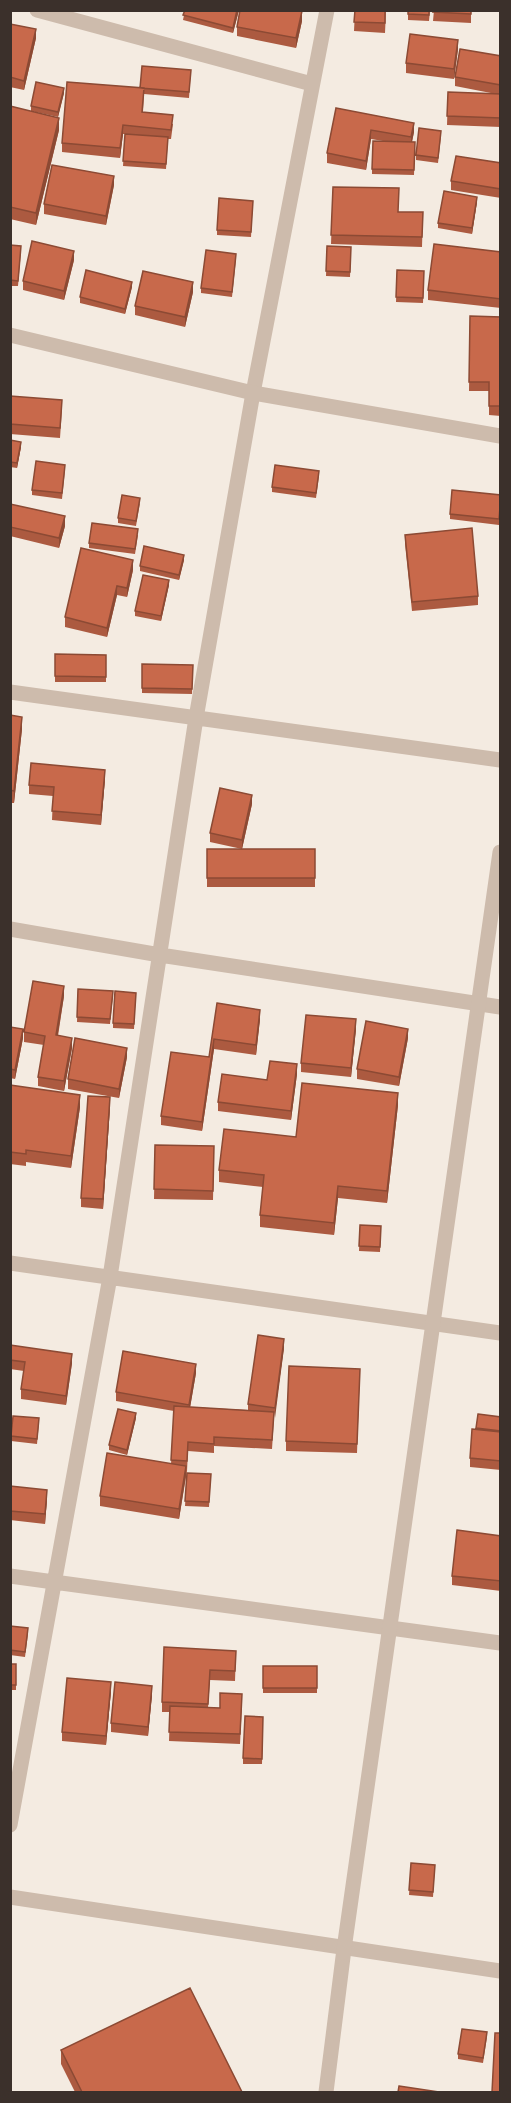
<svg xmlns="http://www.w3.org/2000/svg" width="511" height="2103" font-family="'Fira Sans',sans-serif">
  <rect width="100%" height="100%" fill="#f4ebe1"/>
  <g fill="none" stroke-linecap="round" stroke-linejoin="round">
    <path stroke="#cdbbac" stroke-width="15" d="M37,10L312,84
      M10,692L500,760
      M10,929L160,955L500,1007
      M10,1263L500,1333
      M10,1576L500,1643
      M10,1825L110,1277L196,718L253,393L327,10
      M10,1897L500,1971"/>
    <path stroke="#cdbbac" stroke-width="15" d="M10,335L253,393L500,436
      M326,2092L344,1949L500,852"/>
  </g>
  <path fill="#ac5a40" d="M185,10H239L233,33L183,20Z
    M355,10H386L385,33L354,31Z
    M408,10H430L429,21L408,20Z
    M434,10H471V23L433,21Z
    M302,21L296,48L237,36V27Z
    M10,24L36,38L24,90L10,87Z
    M458,49L454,79L406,73V63Z
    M501,56V127L447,125L448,92L496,94L455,86V77Z
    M191,70L189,98L144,94L143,112L173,124L171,139H168L166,169L123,166L125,134H123L120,158L62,152V143L140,88Z
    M64,93L58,117L31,111V106Z
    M10,106L59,130L36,225L10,219Z
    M336,108L414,132L412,142H415L414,175L372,174V169L383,141L371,139L366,170L327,163V153Z
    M441,136L438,163L416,160V155Z
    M501,163V198L451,190V181Z
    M114,185L106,225L44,214V204Z
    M333,187L398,212H423L422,247L331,244Z
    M253,201L251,237L217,235V230Z
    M477,202L472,234L438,228V223Z
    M10,245L21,251L18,286H10Z
    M327,246L351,247L350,277L326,276Z
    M501,252V308L428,300V290Z
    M236,259L232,297L201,293V288Z
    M74,260L64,300L23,290V281Z
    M397,270L424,271L423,303L396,302Z
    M132,287L125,314L80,303V297Z
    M193,292L185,327L135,315V306Z
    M470,316L501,317V416L489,415V391H469Z
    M10,396L62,409L60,438L10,434Z
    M10,440L21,447L17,468L10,467Z
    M65,470L62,499L32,495V490Z
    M319,476L316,498L272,492V487Z
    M501,495V514L499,525L450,519V514Z
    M140,503L136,526L118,523V518Z
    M10,504L65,526L59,548L10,536Z
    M138,535L135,554L89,548V543Z
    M405,535L478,596V605L412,611L405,544Z
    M184,560L179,580L140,571V566Z
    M133,570L127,597L117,595L107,637L65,627V617Z
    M169,585L161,621L135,616V611Z
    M55,654L106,655V682H55Z
    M142,664L193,665L192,694L142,693Z
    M10,715L22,729L14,803H10Z
    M105,779L101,825L52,820L53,796L29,794V785Z
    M252,804L242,849L210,842V833Z
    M207,849H315V887H207Z
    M78,989L113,996L110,1024L77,1022Z
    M136,993L134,1029L113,1028V1023Z
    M64,996L58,1036L72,1048L64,1091L38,1086V1077L44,1045L24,1042V1032Z
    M217,1003L260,1019L256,1055L214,1049L202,1131L161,1125V1116L209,1057Z
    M10,1027L23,1038L15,1079L10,1078Z
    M356,1029L351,1077L301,1072V1063Z
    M408,1038L399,1086L357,1079V1069Z
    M127,1057L119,1098L68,1089V1079Z
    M297,1074L291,1120L218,1111V1102L267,1080Z
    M10,1085L80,1107L71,1168L26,1162V1166L10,1164Z
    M398,1105L387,1203L338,1198L334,1235L260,1227V1215L263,1187L219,1182V1170L296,1137Z
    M110,1107L103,1209L81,1207V1198Z
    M155,1145L214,1146L213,1200L154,1199Z
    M360,1225L381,1226L380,1252L359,1251Z
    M10,1345L72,1363L66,1405L21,1399V1389L24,1371L10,1369Z
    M284,1348L274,1418L272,1449L214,1446V1453L188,1451L187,1471L179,1519L100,1506V1496L171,1464L174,1411L116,1401V1392L196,1373L190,1407L248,1410V1404Z
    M360,1369L357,1453L286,1451V1441Z
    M478,1414L501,1417V1470L470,1467V1458L476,1430Z
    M136,1418L127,1455L109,1450V1445Z
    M39,1423L37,1444L11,1441V1436Z
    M187,1473L211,1474L209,1507L185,1506Z
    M10,1486L47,1499L45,1524L10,1520Z
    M501,1536V1591L452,1585V1576Z
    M10,1626L28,1634L25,1657L10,1655Z
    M236,1651L235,1681L210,1680L208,1708H220L242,1704L240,1744L169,1741L170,1712H162V1702Z
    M10,1664H16V1690H10Z
    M263,1666H317V1693H263Z
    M111,1691L106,1745L62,1741V1732Z
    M152,1695L148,1736L111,1732V1723Z
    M263,1717L262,1764H243V1758Z
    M411,1863L435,1865L433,1897L409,1895Z
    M487,2037L483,2063L458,2059V2054Z
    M61,2050L242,2092H75L61,2064Z"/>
  <path fill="#8c4a34" d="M237,10H239L233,33V28Z
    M302,11V21L296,48V38Z
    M36,29V38L24,90V81Z
    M458,40V49L454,79V69Z
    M64,88V93L58,117V112Z
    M59,118V130L36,225V213Z
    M414,123V132L411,146V137Z
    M123,125V134L120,158V148Z
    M371,130V139L366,170V161Z
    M114,176V185L106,225V216Z
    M477,197V202L472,234V228Z
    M74,251V260L64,300V291Z
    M132,282V287L125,314V309Z
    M193,282V292L185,327V317Z
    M21,442V447L17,468V463Z
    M65,516V526L59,548V538Z
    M184,555V560L179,580V575Z
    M133,560V570L127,597V588Z
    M169,580V585L161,621V616Z
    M117,586V595L107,637V628Z
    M22,717V729L14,803V791Z
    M105,770V779L101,825V815Z
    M252,795V804L242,849V840Z
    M64,986V996L56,1045V1035Z
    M260,1010V1019L256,1055V1045Z
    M356,1019V1029L351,1077V1068Z
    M23,1029V1038L15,1079V1070Z
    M408,1029V1038L399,1086V1077Z
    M72,1038V1048L64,1091V1081Z
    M214,1039V1049L202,1131V1122Z
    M127,1048V1057L119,1098V1089Z
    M297,1064V1074L291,1120V1111Z
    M398,1093V1105L387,1203V1191Z
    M80,1095V1107L71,1168V1156Z
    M110,1097V1107L103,1209V1199Z
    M338,1186V1198L334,1235V1223Z
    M284,1339V1348L275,1418V1408Z
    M72,1354V1363L66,1405V1396Z
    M196,1364V1373L189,1414V1405Z
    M136,1413V1418L127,1455V1450Z
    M186,1466V1475L179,1519V1509Z
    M47,1490V1499L45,1524V1514Z
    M111,1682V1691L106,1745V1736Z
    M152,1686V1695L148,1736V1727Z"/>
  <path fill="#c8694b" stroke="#8c4a34" stroke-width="1.5" d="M185,10H237L233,28L183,15Z
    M240,10H297L302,11L296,38L237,27Z
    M355,10H385V23L354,22Z
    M408,10H429V15L408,14Z
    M434,10H471V14L433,12Z
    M10,24L36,29L24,81L10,77Z
    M410,34L458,40L454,69L406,63Z
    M460,49L501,56V85L455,77Z
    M142,66L191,70L189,92L140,88Z
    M36,82L64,88L58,112L31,106Z
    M67,82L144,88L142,112L173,115L171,130L123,125L120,148L62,143Z
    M448,92L501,94V118L447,116Z
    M10,106L59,118L36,213L10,207Z
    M336,108L414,123L411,137L371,130L366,161L327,153Z
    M419,128L441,131L438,158L416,155Z
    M125,134L168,137L166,164L123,161Z
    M373,141L415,142L414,170L372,169Z
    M456,156L501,163V189L451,181Z
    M52,165L114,176L106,216L44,204Z
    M333,187L399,188L398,212H423L422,237L331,235Z
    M444,191L477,197L472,228L438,223Z
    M219,198L253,201L251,232L217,230Z
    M32,241L74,251L64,291L23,281Z
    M434,244L501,252V299L428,290Z
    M10,245L21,246L18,281L10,280Z
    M327,246L351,247L350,272L326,271Z
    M206,250L236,254L232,292L201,288Z
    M86,270L132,282L125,309L80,297Z
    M397,270L424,271L423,298L396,297Z
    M143,271L193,282L185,317L135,306Z
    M470,316L501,317V406H489V382H469Z
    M10,396L62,400L60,428L10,424Z
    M10,440L21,442L17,463L10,462Z
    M36,461L65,465L62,493L32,490Z
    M275,465L319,471L316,493L272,487Z
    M452,490L501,495L499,519L450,514Z
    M122,495L140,498L136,521L118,518Z
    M10,504L65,516L59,538L10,527Z
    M92,523L138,529L135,549L89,543Z
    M472,528L478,596L412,602L405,535Z
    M144,546L184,555L179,575L140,566Z
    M81,548L133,560L127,588L117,586L107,628L65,617Z
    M143,575L169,580L161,616L135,611Z
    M55,654L106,655V677L55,676Z
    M142,664L193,665L192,689L142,688Z
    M10,715L22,717L14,791L10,790Z
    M31,763L105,770L101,815L52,811L54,787L29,785Z
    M220,788L252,795L242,840L210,833Z
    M207,849H315V878H207Z
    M33,981L64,986L56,1035L72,1038L64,1081L38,1077L45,1036L24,1032Z
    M78,989L113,991L110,1019L77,1017Z
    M115,991L136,993L134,1024L113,1023Z
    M217,1003L260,1010L256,1045L214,1039L202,1122L161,1116L171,1052L209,1057Z
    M306,1015L356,1019L351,1068L301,1063Z
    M366,1021L408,1029L399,1077L357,1069Z
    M10,1027L23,1029L15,1070L10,1069Z
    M75,1038L127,1048L119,1089L68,1079Z
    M270,1061L297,1064L291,1111L218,1102L222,1074L267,1080Z
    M302,1083L398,1093L387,1191L338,1186L334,1223L260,1215L264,1175L219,1170L224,1129L296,1137Z
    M10,1085L80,1095L71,1156L26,1150V1154L10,1152Z
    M88,1096L110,1097L103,1199L81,1198Z
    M155,1145L214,1146L213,1191L154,1189Z
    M360,1225L381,1226L380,1247L359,1246Z
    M258,1335L284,1339L275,1408L248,1404Z
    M10,1345L72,1354L66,1396L21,1389L25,1362L10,1360Z
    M123,1351L196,1364L189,1405L116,1392Z
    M289,1366L360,1369L357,1444L286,1441Z
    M174,1406L274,1412L272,1440L214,1437V1444L188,1442L187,1461L171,1460Z
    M118,1409L136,1413L127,1450L109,1445Z
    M478,1414L501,1417V1431L476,1428Z
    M13,1416L39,1418L37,1439L11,1436Z
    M472,1429L501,1432V1461L470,1458Z
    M107,1453L186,1466L179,1509L100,1496Z
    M187,1473L211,1474L209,1502L185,1501Z
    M10,1486L47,1490L45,1514L10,1511Z
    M457,1530L501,1536V1581L452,1576Z
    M10,1626L28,1628L25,1652L10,1650Z
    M164,1647L236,1651L235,1671L210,1670L208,1704L162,1702Z
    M10,1664H16V1685H10Z
    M263,1666H317V1688H263Z
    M67,1678L111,1682L106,1736L62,1732Z
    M115,1682L152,1686L148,1727L111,1723Z
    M220,1693L242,1694L240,1734L169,1732L170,1706L220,1708Z
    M245,1716L263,1717L262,1759L243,1758Z
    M411,1863L435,1865L433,1892L409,1890Z
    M190,1988L242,2092H82L61,2050Z
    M462,2029L487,2032L483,2058L458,2054Z
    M495,2033H501V2092H492Z
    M399,2086L439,2092H398Z"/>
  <rect width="511" height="2103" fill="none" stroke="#3b302b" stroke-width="24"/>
</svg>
